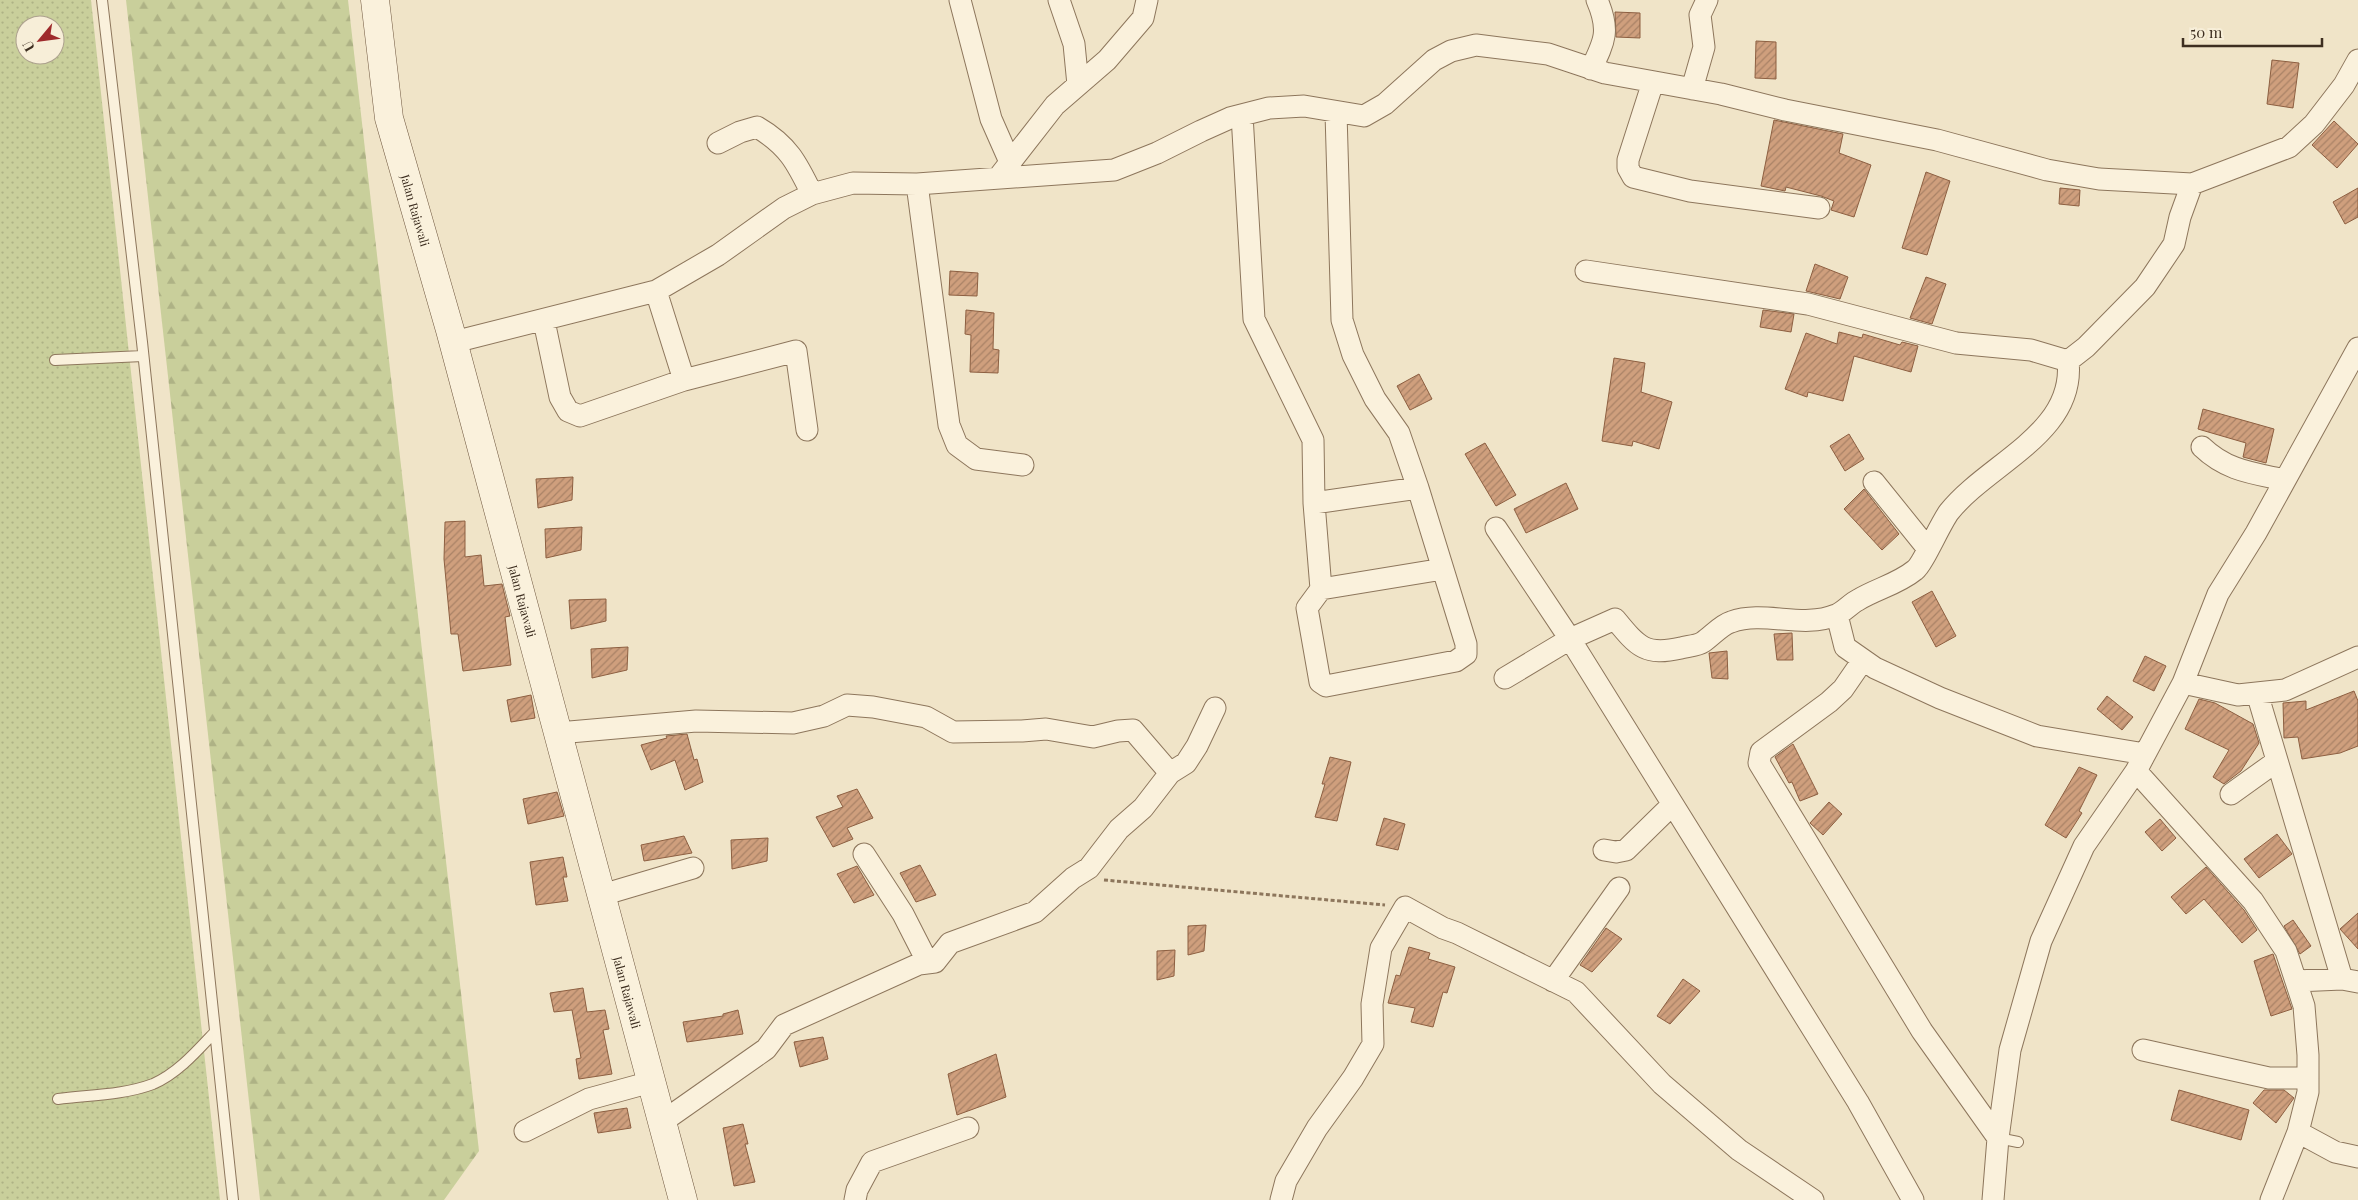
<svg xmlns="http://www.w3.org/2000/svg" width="2358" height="1200" font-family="'Playfair Display',serif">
  <defs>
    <pattern id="grass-dots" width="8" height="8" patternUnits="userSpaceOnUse" patternTransform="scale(1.25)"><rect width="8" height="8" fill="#c9cf9b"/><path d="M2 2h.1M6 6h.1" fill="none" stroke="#aeb285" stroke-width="1.8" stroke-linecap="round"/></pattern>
    <pattern id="forest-firs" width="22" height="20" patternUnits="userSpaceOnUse" patternTransform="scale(1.25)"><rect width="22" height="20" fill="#c9cf9b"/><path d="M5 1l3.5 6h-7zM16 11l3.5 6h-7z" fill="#aeb285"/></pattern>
    <pattern id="building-hatch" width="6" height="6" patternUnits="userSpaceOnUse" patternTransform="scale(1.25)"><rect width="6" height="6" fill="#cf9f7d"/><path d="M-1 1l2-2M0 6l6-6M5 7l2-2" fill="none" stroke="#a98266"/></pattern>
  </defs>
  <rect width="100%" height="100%" fill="#f0e4c8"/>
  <path fill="url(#grass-dots)" fill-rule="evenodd" d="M0,0H91L220,1200H0ZM25,25H55V55H25Z"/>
  <path fill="url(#forest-firs)" d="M126,0H348L479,1151L444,1200H260Z"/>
  <path fill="url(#building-hatch)" stroke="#8d5f41" d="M1615,12L1640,13V38L1616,37Z
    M1756,41L1776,42V79L1755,78Z
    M2272,60L2299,63L2293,108L2267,104Z
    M1774,120L1843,134L1839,153L1871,165L1854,217L1831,210L1834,201L1821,196L1786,187L1785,191L1761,186Z
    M2334,121L2358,144L2337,168L2312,145Z
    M1926,172L1950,181L1927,255L1902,248Z
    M2060,188L2080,190L2079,206L2059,204Z
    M2358,188V217L2345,224L2333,202Z
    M1815,264L1848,277L1840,299L1806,291Z
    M950,271L978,273L977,296L949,295Z
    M1926,277L1946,284L1932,324L1910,318Z
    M966,310L994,313L993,349L999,350L998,373L970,372L971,335L965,334Z
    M1763,310L1794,314L1791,332L1760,327Z
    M1839,332L1862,338L1863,334L1900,345L1902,342L1918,346L1911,372L1854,356L1843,401L1808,392L1807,397L1785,389L1806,333L1837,344Z
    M1614,358L1645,363L1641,392L1672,402L1659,449L1633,441L1632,446L1602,441Z
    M1419,374L1432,399L1410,410L1397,386Z
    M2203,409L2274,429L2266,463L2243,457L2246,443L2198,429Z
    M1849,434L1864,459L1845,471L1830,446Z
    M1485,443L1516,495L1496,506L1465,454Z
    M573,477L572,500L538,508L536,479Z
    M1566,483L1578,509L1526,533L1514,509Z
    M1864,489L1899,534L1882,550L1844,509Z
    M465,521V557L481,555L484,586L502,584L510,616L505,617L511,665L463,671L458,634H451L444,559L445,522Z
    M582,527L581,550L546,558L545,529Z
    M1932,591L1956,636L1936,647L1912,602Z
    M606,599V621L571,629L569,600Z
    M1792,633L1793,660H1777L1774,634Z
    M628,647L627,670L592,678L591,649Z
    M1727,651L1728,679L1712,678L1709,653Z
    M2145,656L2166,666L2154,691L2133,681Z
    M2354,691L2358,701V746L2340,753L2302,759L2298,737L2284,738L2283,703L2306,701V710Z
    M531,695L535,718L511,722L507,700Z
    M2107,696L2133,717L2122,730L2097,709Z
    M2199,699L2215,703L2253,724L2259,743L2241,771L2224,784L2213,777L2229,750L2185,729Z
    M687,734L694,760L697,759L703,782L685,790L675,760L651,770L641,745L667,738L666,736Z
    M1793,744L1818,794L1800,801L1792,782L1789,783L1775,757Z
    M1330,757L1351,762L1337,821L1315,817L1325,784H1322Z
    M2079,767L2097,775L2079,811L2082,813L2066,838L2045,825Z
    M857,789L873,818L847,828L853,839L833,847L816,817L843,807L837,796Z
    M557,792L564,816L528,824L523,799Z
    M1829,802L1842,814L1823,835L1810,823Z
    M1384,818L1405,824L1398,850L1376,845Z
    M2160,819L2176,838L2162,851L2145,832Z
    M2277,834L2292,854L2259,878L2244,859Z
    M684,836L692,853L644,861L641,845Z
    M768,838L767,861L732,869L731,840Z
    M563,857L567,877H563L568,901L536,905L530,862Z
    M920,865L936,895L916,902L900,873Z
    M857,866L874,895L854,903L837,874Z
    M2206,867L2244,910L2257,930L2242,943L2204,899L2186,914L2171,897Z
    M2358,913V949L2340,929Z
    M2293,920L2311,946L2300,954L2284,926Z
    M1206,925L1204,951L1188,955V926Z
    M1606,928L1622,939L1592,972L1580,965Z
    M1409,947L1430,953L1428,959L1455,967L1447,993L1443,992L1433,1027L1411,1022L1415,1008L1388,1003L1396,975L1400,976Z
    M1175,950L1174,976L1157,980V951Z
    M2273,954L2292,1009L2271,1016L2254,961Z
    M1683,979L1700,991L1670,1024L1657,1016Z
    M583,988L587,1012L605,1010L609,1029L603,1030L612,1074L579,1079L576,1059L581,1058L572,1010L554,1012L550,993Z
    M738,1010L743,1034L687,1042L683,1022L723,1016V1014Z
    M823,1037L828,1059L800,1067L794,1042Z
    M996,1054L1006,1097L957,1115L948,1074Z
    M2179,1090L2249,1110L2241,1140L2171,1120Z
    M2264,1090H2284L2294,1098L2276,1123L2253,1103Z
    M627,1108L631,1128L598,1133L594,1113Z
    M743,1124L748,1144H745L755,1182L734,1186L723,1128Z"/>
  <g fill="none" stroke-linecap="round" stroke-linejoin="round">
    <g stroke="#8d765c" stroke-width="12">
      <path id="lane" d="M102,0L142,342L233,1200
        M55,360L143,356
        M58,1099C89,1095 124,1095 153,1084C177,1074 197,1051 214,1033
        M1998,1138L2018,1142"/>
    </g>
    <g stroke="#8d765c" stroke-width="23">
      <path id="street" d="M960,0L991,119L1010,162
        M1059,0L1074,44L1078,85
        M1591,69C1605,41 1610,30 1597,0
        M1653,82L1628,160V168L1633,177L1690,191L1819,208
        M1692,89L1704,47L1700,15L1707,0
        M1242,115L1254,319L1313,440L1314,503L1418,488L1399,433L1375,399L1353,355L1342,320L1336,113
        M718,143L740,132L757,127C788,145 797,163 812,194
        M998,178L1055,105L1107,60L1143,18L1147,0
        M917,184L1114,170L1157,153L1201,131L1230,118L1269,108L1304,106L1364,116L1385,104L1434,60L1451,51L1476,45L1548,54L1605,73L1721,94L1785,110L1937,140L2047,170L2099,179L2192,184L2289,147L2314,124L2344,85L2358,60
        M1586,271L1808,304L1956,343L2031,350L2068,361
        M656,291L684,380
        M544,321L560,397L568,411L580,416L684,380L796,351L807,430
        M454,342L656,291L718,255L784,208L812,194L853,183L917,184L949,425L957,445L976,459L1023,465
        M2202,447C2227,471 2253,473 2285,480
        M1874,482L1928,549
        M1314,503L1321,589L1307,608L1320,682L1326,686L1456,661L1466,654V644L1418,488
        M1496,528L1570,639L1858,1102L1913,1200
        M1321,589L1443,569
        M1837,615L1845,647L1875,668L1940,698L2037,736L2145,754
        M1863,660L1843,689L1829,702L1761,752L1759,763L1922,1031L1998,1138
        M1505,678L1570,639L1615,619C1638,647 1645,656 1681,648C1688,646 1697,646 1703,642C1712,636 1721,625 1731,622C1765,610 1802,629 1836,615C1844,612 1850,604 1858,600C1876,589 1898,584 1915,570C1923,564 1940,524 1949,512C1988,463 2076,433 2068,361L2086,347L2145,287L2174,244L2180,217L2192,184
        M2183,683L2238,695L2285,690L2358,657
        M2257,693L2342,979
        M558,733L696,721L793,723L824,716L847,705L873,707L926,717L953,732L1022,731L1046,729L1093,737L1118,731L1133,730L1170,773
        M2136,771L2253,901L2286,951L2304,1006L2308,1055V1092L2298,1132L2271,1200
        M2231,794L2277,761
        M1604,850L1616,852L1626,850L1672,805
        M864,854L903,914L928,963
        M602,895L693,868
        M1553,981L1619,888
        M2296,981L2342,979L2358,982
        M2143,1050L2269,1078H2308
        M662,1122L766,1049L784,1025L919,964L935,962L950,943L1035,912L1073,878L1089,868L1119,829L1143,808L1170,773L1186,763L1197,746L1215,708
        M525,1131L589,1099L651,1082
        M2298,1132L2335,1152L2358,1157
        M855,1200L857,1190L872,1162L968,1128
        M1281,1200L1286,1181L1317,1128L1353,1078L1373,1044L1372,1004L1381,948L1405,907L1443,928L1457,933L1576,992L1662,1084L1739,1150L1813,1200
        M1993,1200L1998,1138L2010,1050L2041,941L2084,846L2136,771L2183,683L2218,594L2256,533L2358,348"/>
    </g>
    <g stroke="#6f573f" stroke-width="29">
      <g id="secondary">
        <path id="s1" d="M375,0L389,118L450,330L683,1200"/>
      </g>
    </g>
    <path stroke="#8d765c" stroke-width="3" stroke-dasharray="4 2.5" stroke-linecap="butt" d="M1104,880L1385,905"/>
    <use href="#lane" stroke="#faf1dc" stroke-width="10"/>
    <use href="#street" stroke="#faf1dc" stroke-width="21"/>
    <use href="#secondary" stroke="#faf1dc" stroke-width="28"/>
  </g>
  <g text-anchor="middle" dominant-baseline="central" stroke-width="4" stroke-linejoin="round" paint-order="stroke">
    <g font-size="12" fill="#3d2e20" stroke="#f7eed8">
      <text stroke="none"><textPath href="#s1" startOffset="215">Jalan Rajawali</textPath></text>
      <text stroke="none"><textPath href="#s1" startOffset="620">Jalan Rajawali</textPath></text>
      <text stroke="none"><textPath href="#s1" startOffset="1025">Jalan Rajawali</textPath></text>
    </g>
  </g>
  <g transform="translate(40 40) rotate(241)"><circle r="24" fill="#f7eed8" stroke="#ada18e"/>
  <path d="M0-4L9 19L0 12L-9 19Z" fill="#9e2a2b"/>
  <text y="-8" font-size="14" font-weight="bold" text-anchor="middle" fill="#3d2e20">U</text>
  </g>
  <path d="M2183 38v8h139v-8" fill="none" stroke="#3d2e20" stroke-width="2.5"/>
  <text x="2190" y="38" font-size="15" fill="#3d2e20" stroke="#f7eed8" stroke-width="4" paint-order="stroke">50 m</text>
</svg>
